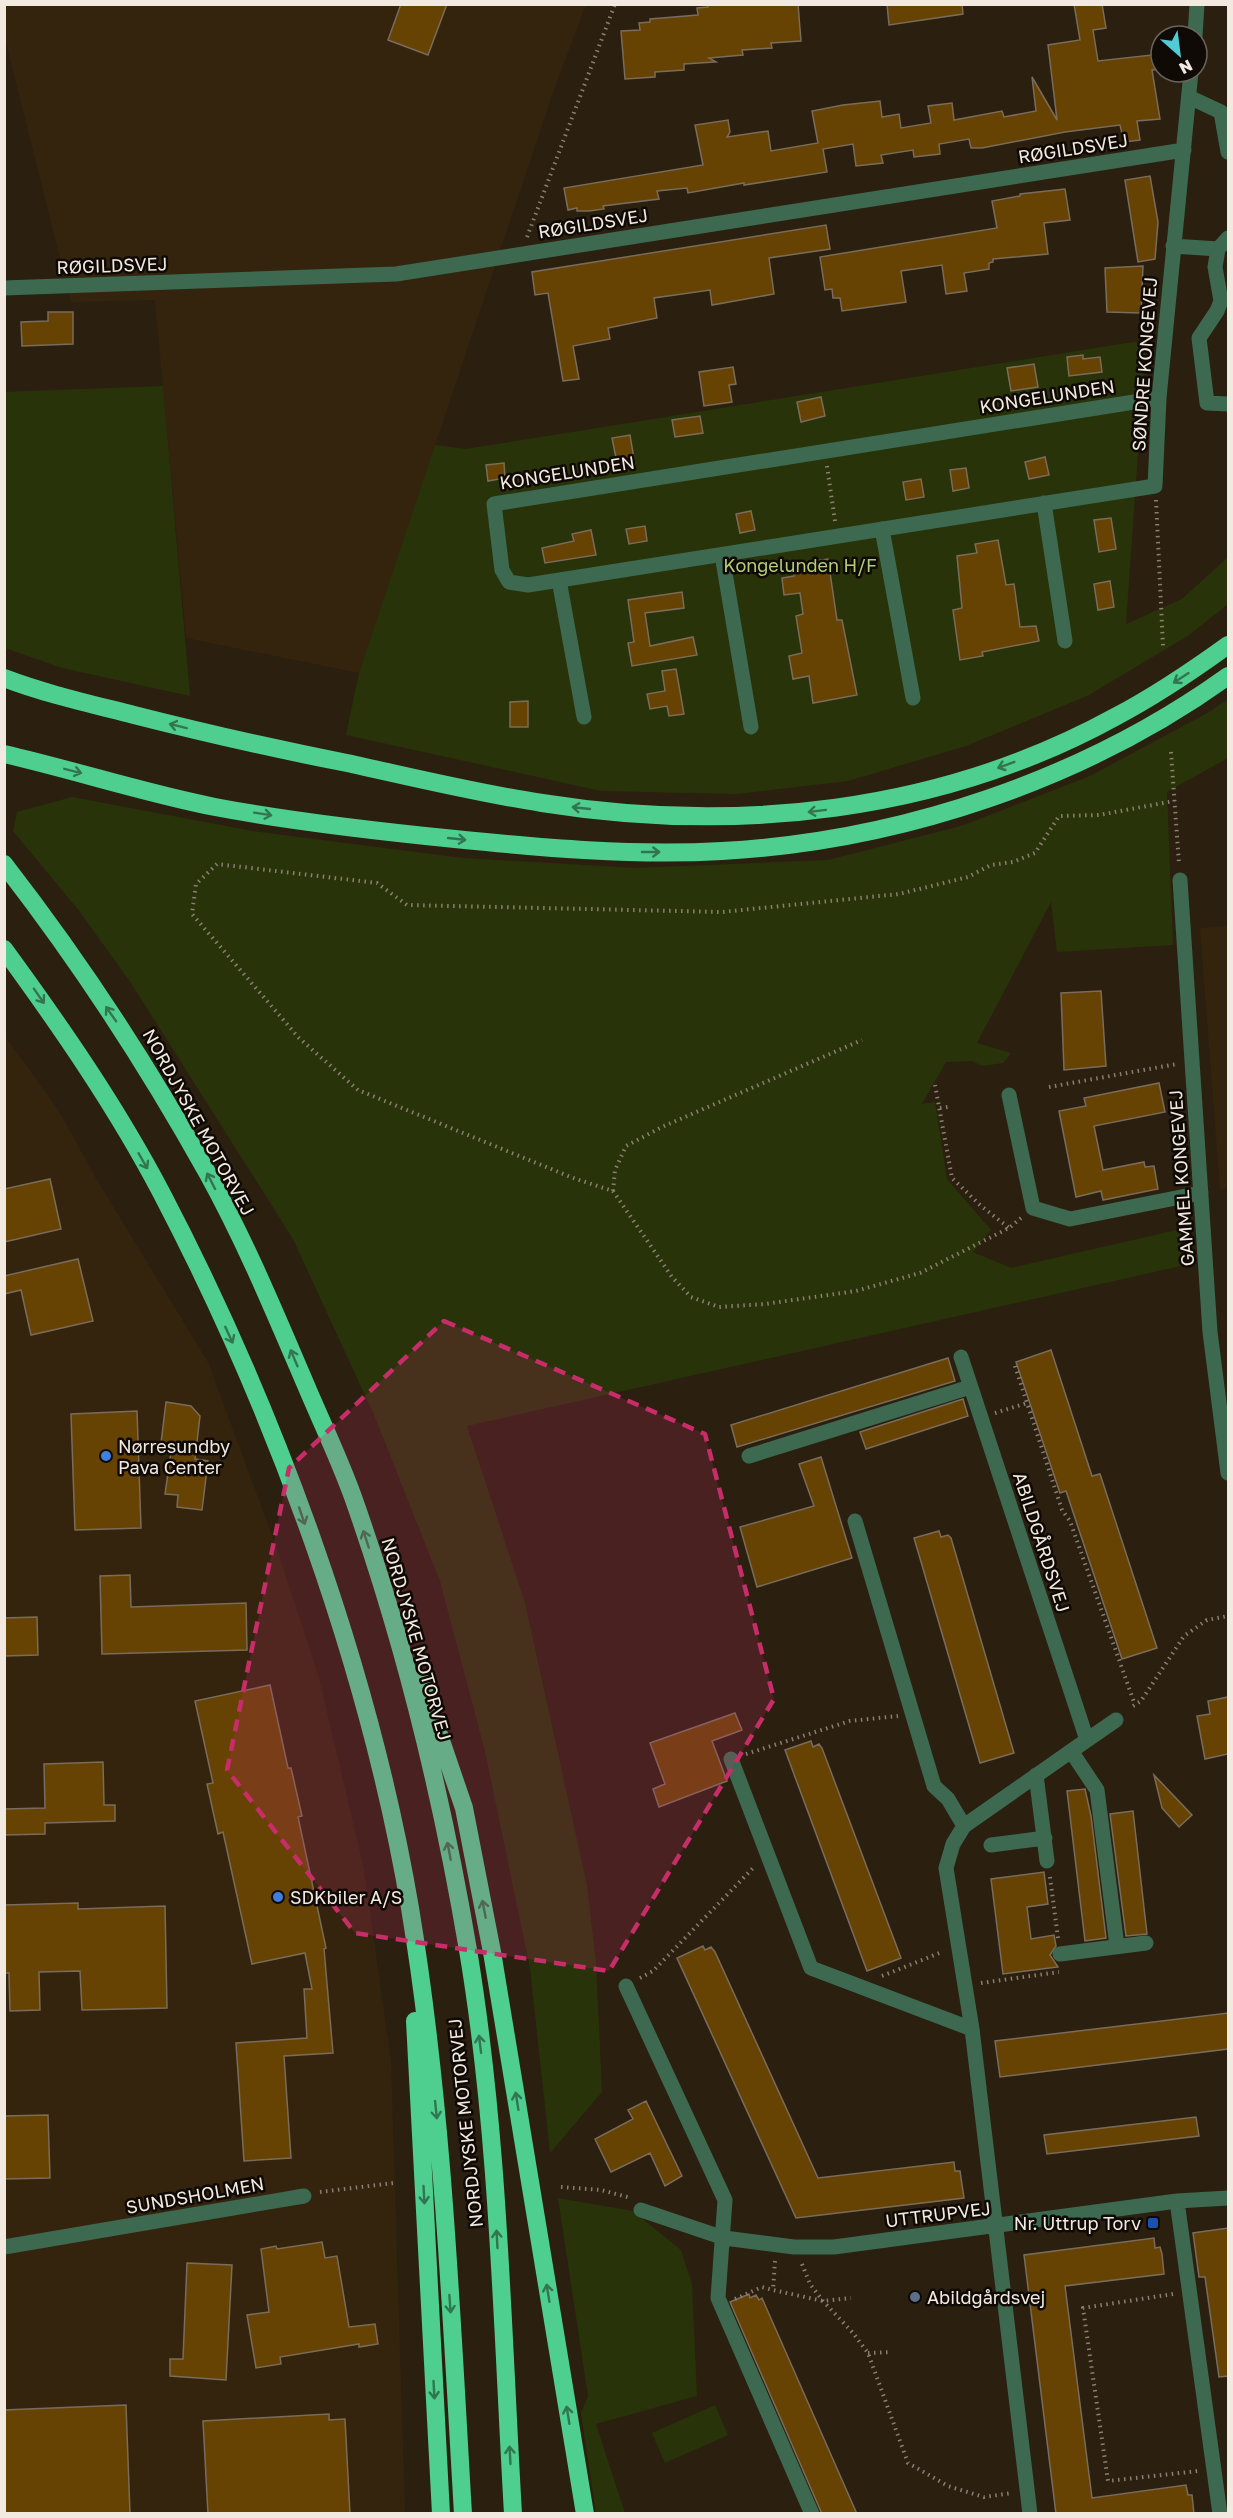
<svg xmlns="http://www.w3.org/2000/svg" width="1233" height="2518" font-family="'Golos Text',sans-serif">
  <rect width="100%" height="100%" fill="#2b1f10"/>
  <path fill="#34240e" d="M4,5H586L553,92L359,673L186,638L155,300L71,302L5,39Z
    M1228,926V1188L1220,1190L1200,928Z
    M4,1035L59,1111L97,1180L208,1362L277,1549L319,1678L364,1869L391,2061L405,2513H5Z"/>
  <path fill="#293309" d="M1146,340L1126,624L1182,599L1228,557V604L1188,636L1087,696L966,746L848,781L735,794L601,791L346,735L359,673L435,445L466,449Z
    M163,386L190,696L62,668L5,648V392Z
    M1228,699V758L1167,792L1173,945L1057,952L1051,902L977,1043L1011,1053L1003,1063L983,1066L971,1061L946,1062L922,1104L935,1102L947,1179L991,1230L973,1252L1011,1268L1181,1229V1266L467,1426L525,1603L587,1886L596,1963L602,2092L550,2153L530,1968L485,1751L440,1581L375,1417L293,1239L131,983L80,912L13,831L17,812L72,797L253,831L463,858L636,868L828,860L961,826L1090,776L1211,711Z
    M558,2198L633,2211L681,2250L692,2284L697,2396L596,2424L625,2513H596L581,2413L588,2396Z
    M715,2405L728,2435L665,2463L652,2433Z"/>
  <path fill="#664203" stroke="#7a6c5b" stroke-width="1.5" d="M401,4H447L428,55L388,40Z
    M708,4H798L801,41L771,43L772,48L742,50L743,55L709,58L716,62L684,64V70L655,72V77L625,79L621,31L640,30L639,23L650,22V19L698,15L697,8L708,7Z
    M887,4H962L963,14L889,25Z
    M1074,4H1102L1106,28L1093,30L1098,61L1161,54V69L1152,70L1160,119L1137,121L1140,140L1124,142L1120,125L1065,132L982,148H971L969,139L939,144L940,154L914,157L913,150L881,155L883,163L856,166L853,144L823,149L827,172L744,185V183L688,193L687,188L657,191L659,199L603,206L604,209L589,211H577V208L568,210L564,188L703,165L695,125L728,120L730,132L727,137L768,131L771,151L818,143L812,111L843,105L880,101L882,117L899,114L901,128L931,123L928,106L952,103L954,120L1002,111L1004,117L1036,111L1032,77L1057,120L1048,45L1080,40Z
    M1150,176L1158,222L1155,259L1138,262L1125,180Z
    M1065,189L1070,220L1044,223L1048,254L993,259V262L989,263V269L964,273L967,291L946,294L942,265L901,271L906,302L842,311L840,298H833L832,289L825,290L820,257L997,228L992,201L1020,196V194Z
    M826,225L830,249L769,258L774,294L712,305L710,290L654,298L657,318L608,328L610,339L573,346L579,379L563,381L548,293L535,295L532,272Z
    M1143,266L1141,313L1107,312L1105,268Z
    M48,312H73V344L22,346L21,322L48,321Z
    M1083,355V359L1100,357L1102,372L1069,376L1067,357Z
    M1034,364L1038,387L1011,391L1007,368Z
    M733,367L736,384L729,385L732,402L704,406L699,372Z
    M821,397L825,416L801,422L797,402Z
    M700,416L703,433L675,437L672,420Z
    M630,435L635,465L618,468L612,438Z
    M1045,457L1049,475L1029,479L1025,462Z
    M504,463L505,478L488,481L486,465Z
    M966,468L969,488L953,491L950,470Z
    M921,479L924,497L906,500L903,482Z
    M751,511L755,530L740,533L736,514Z
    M1111,518L1116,549L1099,552L1094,520Z
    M645,526L647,541L629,544L626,529Z
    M591,530L596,555L545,563L542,548L574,541L572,534Z
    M998,540L1006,585L1014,584L1020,627L1036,626L1039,641L982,652L983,656L960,660L953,610L962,608L957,556L977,553L975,544Z
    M828,559L837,620H842L857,695L813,703L809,676L793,679L789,656L802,653L796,616L803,614L800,593L784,595L782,578L794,576L793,564Z
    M1110,581L1114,607L1098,610L1094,584Z
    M682,592L684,608L645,613L650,646L693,637L697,655L632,666L628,643L634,642L628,600Z
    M676,669L684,714L669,716L667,706L650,709L647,694L665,691L662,671Z
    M528,701V727H510V702Z
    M1101,991L1106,1066L1064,1070L1061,993Z
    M1159,1083L1165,1112L1094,1126L1103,1170L1144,1162L1145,1167L1154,1166L1158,1189L1103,1200L1101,1191L1076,1197L1059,1111L1086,1106L1084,1098Z
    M50,1179L61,1229L4,1242V1189Z
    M78,1259L93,1321L31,1335L21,1290L4,1294V1276Z
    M1051,1350L1092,1476L1100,1474L1157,1648L1122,1659L1066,1491L1060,1493L1016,1362Z
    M948,1358L955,1381L737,1447L731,1425Z
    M963,1399L968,1416L866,1449L860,1432Z
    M166,1402L191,1406L200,1416L195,1459L208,1461L202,1510L177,1507L178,1495L165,1494L172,1445L161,1443Z
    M137,1411L141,1528L75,1530L71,1414Z
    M821,1457L852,1558L757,1587L740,1527L814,1506L799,1464Z
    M939,1531L941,1537L948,1535L951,1538L1014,1753L980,1763L914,1538Z
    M130,1575L131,1607L246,1603L247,1650L102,1654L100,1576Z
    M37,1617L38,1655L4,1656V1618Z
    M270,1685L288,1768H291L302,1816L298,1817L326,1948L324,1949L333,2053L284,2056L291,2158L244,2161L236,2043L307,2038L304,1989H312L305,1953L252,1964L223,1832L218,1834L207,1784L213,1783L195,1701Z
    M1228,1697V1754L1205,1759L1197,1716L1210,1714L1208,1701Z
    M735,1713L742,1730L712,1741L727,1781L659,1807L653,1789L665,1784L650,1743Z
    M811,1741L813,1747L819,1744L822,1748L901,1958L867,1971L785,1750Z
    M103,1762L104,1805H115V1821L45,1823V1834L4,1835V1809L45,1808L44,1764Z
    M1154,1775L1192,1815L1179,1827L1162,1808Z
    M1085,1789L1091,1816L1106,1938L1085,1941L1067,1791Z
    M1133,1811L1147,1934L1126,1936L1110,1814Z
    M1044,1872L1048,1904L1027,1907L1031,1939L1054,1935L1056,1946L1050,1955L1058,1967L1003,1974L991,1879Z
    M78,1903V1909L165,1906L167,2008L82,2010L80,1971L39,1972L40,2010L10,2011L9,1973H4V1905Z
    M703,1946L705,1950L711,1947L715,1952L818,2178L954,2162L955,2171H960L961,2178L964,2198L796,2218L677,1958Z
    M1228,2013V2049L1000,2077L995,2041Z
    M646,2101L682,2176L665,2186L650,2153L611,2172L595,2139L633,2119L628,2110Z
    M48,2115L50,2178L4,2179V2116Z
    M1196,2117L1199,2136L1047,2154L1044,2135Z
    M1228,2228V2376L1219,2377L1205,2277H1199L1193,2233Z
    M1154,2238L1155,2248L1160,2247L1162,2254L1164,2274L1065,2286L1092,2498L1186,2485L1188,2495H1192L1194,2514H1056L1024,2255Z
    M322,2242L325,2258L337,2256L349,2327L375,2324L378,2344L359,2347V2344L280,2357L281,2364L256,2368L247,2315L269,2312L261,2249L276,2246L277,2249Z
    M187,2263L232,2265L226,2380L170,2376V2359H183Z
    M749,2294L750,2298L756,2295L759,2300L762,2298L857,2514H822L730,2302Z
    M126,2405L130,2514H4V2410Z
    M329,2414V2420L345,2419L350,2514H208L203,2421Z"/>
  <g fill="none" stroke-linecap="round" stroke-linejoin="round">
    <path stroke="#897f72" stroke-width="4" stroke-dasharray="1.5 4.5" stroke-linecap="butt" d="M527,237L615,4
      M827,466L835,521
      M1156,500L1163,646
      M1171,752L1179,864
      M935,1085L952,1178L980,1205L1009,1228
      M1049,1087L1177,1064
      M940,1108L948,1107
      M613,1191L615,1170L626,1146L662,1127L862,1040
      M1021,1218L1009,1228L920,1273L856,1291L765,1304L719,1307L691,1297L672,1277L613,1191L573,1178L358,1090L299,1038L192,914L196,884L217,864L377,883L407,905L722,912L899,894L968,877L991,865L1013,862L1035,853L1059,816L1099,815L1174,801
      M1015,1366L1062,1510L1070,1521L1135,1705
      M995,1413L1027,1403
      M1133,1706L1141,1701L1184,1636L1207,1620L1228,1616
      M746,1754L850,1721L898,1716
      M1050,1877L1058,1938
      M882,1976L942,1952
      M640,1978L653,1971L754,1867
      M981,1983L1059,1972
      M561,2187L601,2190L631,2198
      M320,2192L393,2183
      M775,2261L773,2290L823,2301L851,2298
      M802,2264L810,2284L823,2301L853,2333L868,2353L908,2463L948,2486L984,2497L1012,2493
      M1173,2294L1083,2308L1108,2481L1198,2471
      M735,2299L762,2287L773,2290
      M868,2353L892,2352"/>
    <path stroke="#3c6950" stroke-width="15" d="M1195,36L1197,4
      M1189,97L1221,112L1228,152
      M1228,238L1218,249L1215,267L1221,301L1217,311L1199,338L1207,403L1228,404
      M1173,246L1218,249
      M4,288L396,274L1184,150
      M1159,398L494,504L502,570L509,582L528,585L1155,486L1159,398L1191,72
      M1044,503L1065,641
      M882,529L913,698
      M722,555L751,727
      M559,580L584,717
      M1180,880L1210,1332L1228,1473
      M1009,1095L1033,1208L1070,1219L1201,1193
      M961,1357L1087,1740L964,1826L953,1844L946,1868L972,2029L1030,2514
      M749,1456L970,1387
      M855,1521L934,1786L948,1799L964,1826
      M1087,1740L1116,1720
      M1071,1751L1097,1790L1117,1946
      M731,1759L811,1968L972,2029
      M1036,1775L1047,1861
      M991,1845L1045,1838
      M1060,1954L1146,1943
      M626,1986L725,2200L718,2298L812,2514
      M1177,2201L1220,2514
      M641,2210L724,2238L794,2247H834L1177,2201L1228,2198
      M4,2247L304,2196"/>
    <path stroke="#4ece8f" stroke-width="18" d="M4,678C46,694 91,704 134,715C205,733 275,749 347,763C411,777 476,793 542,803C737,834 940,813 1115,717C1155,696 1192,671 1228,645
      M4,754C74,770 144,793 215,807C294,822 375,831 455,839C544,848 633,856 722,851C901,841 1083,780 1228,676
      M4,864C80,962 148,1066 208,1174C245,1241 275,1313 305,1383C321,1421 339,1458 353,1497C405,1644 442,1796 468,1950C499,2136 502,2326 513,2514
      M4,949C61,1027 117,1108 162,1194C275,1410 369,1667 410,1908C443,2108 451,2311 463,2514
      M420,1679L464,1808L492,1952L585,2514
      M415,2021L441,2514"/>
  </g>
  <defs><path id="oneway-shaft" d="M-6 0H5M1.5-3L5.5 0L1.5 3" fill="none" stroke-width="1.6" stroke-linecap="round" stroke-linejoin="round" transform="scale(1.5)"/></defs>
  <g stroke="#327651">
    <use href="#oneway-shaft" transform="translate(1181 678) rotate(147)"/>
    <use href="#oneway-shaft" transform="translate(178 726) rotate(-166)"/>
    <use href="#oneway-shaft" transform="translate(1006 765) rotate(160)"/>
    <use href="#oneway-shaft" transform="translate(73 771) rotate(14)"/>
    <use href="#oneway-shaft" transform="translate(581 808) rotate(-174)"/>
    <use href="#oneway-shaft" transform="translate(817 811) rotate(173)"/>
    <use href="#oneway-shaft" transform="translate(263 814) rotate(9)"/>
    <use href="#oneway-shaft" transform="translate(457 839) rotate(6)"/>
    <use href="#oneway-shaft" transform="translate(651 852)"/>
    <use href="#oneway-shaft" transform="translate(39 996) rotate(55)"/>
    <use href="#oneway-shaft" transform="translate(111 1014) rotate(-125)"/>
    <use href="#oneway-shaft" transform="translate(143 1161) rotate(60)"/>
    <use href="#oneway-shaft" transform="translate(211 1181) rotate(-117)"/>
    <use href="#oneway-shaft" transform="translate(229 1335) rotate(65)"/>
    <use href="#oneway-shaft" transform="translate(294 1358) rotate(-113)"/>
    <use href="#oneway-shaft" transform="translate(302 1516) rotate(71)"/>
    <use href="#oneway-shaft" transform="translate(366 1539) rotate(-108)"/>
    <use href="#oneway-shaft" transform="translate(449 1851) rotate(-101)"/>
    <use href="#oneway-shaft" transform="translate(484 1909) rotate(-101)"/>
    <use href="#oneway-shaft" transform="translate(480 2044) rotate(-97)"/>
    <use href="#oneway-shaft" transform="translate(517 2101) rotate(-99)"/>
    <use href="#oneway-shaft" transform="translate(436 2110) rotate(84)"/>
    <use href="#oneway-shaft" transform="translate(424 2195) rotate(87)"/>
    <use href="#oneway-shaft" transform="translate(497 2239) rotate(-93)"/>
    <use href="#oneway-shaft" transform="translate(548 2293) rotate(-99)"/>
    <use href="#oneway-shaft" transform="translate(450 2304) rotate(86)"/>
    <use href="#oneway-shaft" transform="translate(434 2390) rotate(87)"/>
    <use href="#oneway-shaft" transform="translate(568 2415) rotate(-99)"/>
    <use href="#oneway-shaft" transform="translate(510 2455) rotate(-93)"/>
  </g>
  <path fill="#c72d68" fill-opacity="0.2" stroke="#c72d68" stroke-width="4.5" stroke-dasharray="12 8" stroke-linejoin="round" d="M444,1321L705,1434L774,1699L609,1971L355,1933L227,1770L289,1468Z"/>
  <g fill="#3f7fe0" stroke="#0f0a05" stroke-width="2">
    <circle cx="106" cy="1456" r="6"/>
    <circle cx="278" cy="1897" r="6"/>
  </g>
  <rect fill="#1a4fb4" stroke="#0f0a05" stroke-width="2" x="1147" y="2217" width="12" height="12" rx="3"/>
  <circle fill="#5c6f8a" stroke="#0f0a05" stroke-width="2" cx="915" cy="2297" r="6"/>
  <g text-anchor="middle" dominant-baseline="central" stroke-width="5" stroke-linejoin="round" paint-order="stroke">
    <g font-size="18" fill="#f2eae0" stroke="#0f0a05">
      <text transform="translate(1073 148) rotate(-9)">RØGILDSVEJ</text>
      <text transform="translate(593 223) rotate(-9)">RØGILDSVEJ</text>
      <text transform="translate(112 265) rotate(-2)">RØGILDSVEJ</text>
      <text transform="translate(1144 364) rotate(-86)">SØNDRE KONGEVEJ</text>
      <text transform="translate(1047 396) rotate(-9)">KONGELUNDEN</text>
      <text transform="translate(567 472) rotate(-9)">KONGELUNDEN</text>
      <text transform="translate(199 1122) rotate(61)">NORDJYSKE MOTORVEJ</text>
      <text transform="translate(1181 1178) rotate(-94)">GAMMEL KONGEVEJ</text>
      <text transform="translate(1042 1542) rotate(72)">ABILDGÅRDSVEJ</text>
      <text transform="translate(417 1639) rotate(74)">NORDJYSKE MOTORVEJ</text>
      <text transform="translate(465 2123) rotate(-96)">NORDJYSKE MOTORVEJ</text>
      <text transform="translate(195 2195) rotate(-10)">SUNDSHOLMEN</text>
      <text transform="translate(938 2214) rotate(-7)">UTTRUPVEJ</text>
    </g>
    <g font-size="18" fill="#b4ce78" stroke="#0f0a05">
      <text x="800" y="565">Kongelunden H/F</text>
    </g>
    <g font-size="18" fill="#f2eae0" stroke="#0f0a05" text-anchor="start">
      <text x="118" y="1446">Nørresundby<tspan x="118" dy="21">Pava Center</tspan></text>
      <text x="290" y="1897">SDKbiler A/S</text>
      <text x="1141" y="2223" text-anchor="end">Nr. Uttrup Torv</text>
      <text x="927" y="2297">Abildgårdsvej</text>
    </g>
  </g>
  <rect width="1233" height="2518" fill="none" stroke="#f2eae0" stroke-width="12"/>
  <g transform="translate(1179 54) rotate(152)"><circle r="28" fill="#0f0a05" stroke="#6a645d" stroke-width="1.5"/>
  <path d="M0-4.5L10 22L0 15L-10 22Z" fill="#52cbd7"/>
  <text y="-9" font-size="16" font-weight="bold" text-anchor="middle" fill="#f2eae0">N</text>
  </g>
</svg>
